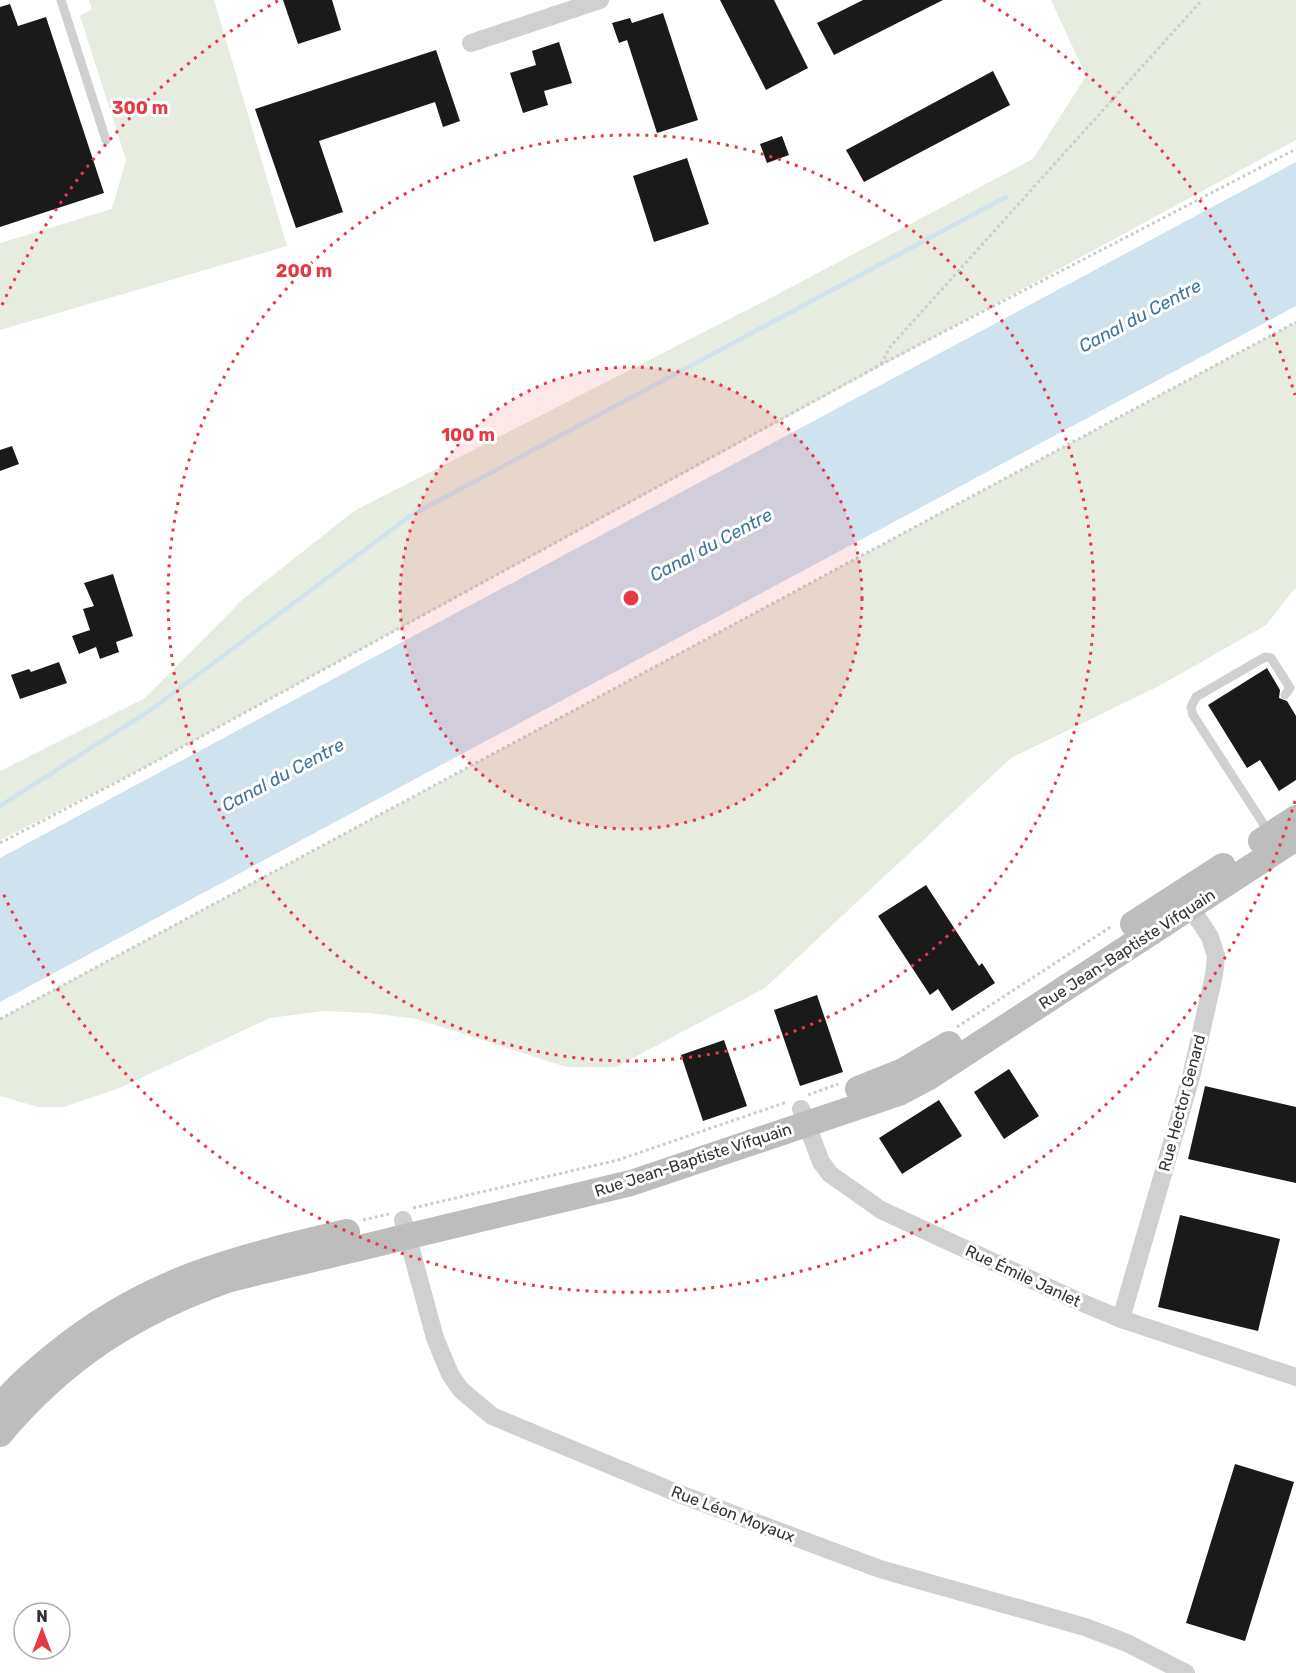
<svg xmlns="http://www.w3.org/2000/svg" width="1296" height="1673" font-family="Rubik,sans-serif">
  <rect width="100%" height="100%" fill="#fff"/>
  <path fill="#e6ecdf" d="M89,0H214L287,246L0,330V243L112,209L126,160L80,16L92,9Z
    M1051,0H1296V140L140,770L0,840V771L145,698L243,599L354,511L780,293L1033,159L1086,76Z
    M1296,322V587L1266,625L1161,685L1011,758L765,988L616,1067H566L417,1019L370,1013L323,1011L270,1018L117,1089L64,1107H38L0,1096V1019Z"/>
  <path fill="#cfe2ee" d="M1296,162V306L0,1002V858Z"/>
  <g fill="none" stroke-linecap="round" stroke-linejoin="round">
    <path stroke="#cfe2ee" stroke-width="4.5" d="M0,806L152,709L410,516L1006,197"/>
  </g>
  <path fill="#1a1a1a" d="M283,0H332L341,30L298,44Z
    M720,0H774L808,68L766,90Z
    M863,0H943L834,55L817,23Z
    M10,4L18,26L46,17L104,193L0,227V7Z
    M663,13L698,120L657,133L627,40L619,43L612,23L630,18L632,23Z
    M559,42L572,83L544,91L548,105L523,113L510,73L536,65L532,51Z
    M436,50L460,121L443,127L435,102L319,141L343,212L296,228L255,109Z
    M993,71L1010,105L864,182L846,150Z
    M782,136L789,155L767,163L760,144Z
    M687,158L709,224L654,242L633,176Z
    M12,446L19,464L0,471V450Z
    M113,574L133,636L116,642L119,652L100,659L96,647L79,654L72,636L90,630L83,609L94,606L84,583Z
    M59,662L67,683L20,699L11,675L29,669L31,672Z
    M1267,668L1280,690L1279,698L1287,701L1296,716V780L1279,791L1260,760L1247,768L1208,705Z
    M926,885L979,966L982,963L995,983L952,1011L938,989L930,995L878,916Z
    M817,995L843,1072L800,1086L774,1010Z
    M724,1040L747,1106L703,1121L681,1055Z
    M1009,1069L1039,1116L1004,1139L974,1092Z
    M1205,1086L1296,1107V1183L1188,1159Z
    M939,1100L962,1136L902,1174L879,1138Z
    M1180,1215L1280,1239L1258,1331L1158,1307Z
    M1235,1464L1294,1482L1245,1641L1186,1623Z"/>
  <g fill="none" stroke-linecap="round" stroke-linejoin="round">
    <path stroke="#cdcdcd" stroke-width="3" stroke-dasharray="3 3" stroke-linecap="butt" d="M881,364L890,347L1202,0
      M0,843L140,770L880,365L1296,149
      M0,1019L1296,322
      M957,1027L1112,926
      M808,1095L838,1084
      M413,1208L618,1160L787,1102
      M363,1220L389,1214"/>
    <path stroke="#d0d0d0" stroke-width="9" d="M61,0L106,140
      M1270,834L1193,715L1191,707L1196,697L1265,657L1271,658L1290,688L1285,695"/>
    <path stroke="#d0d0d0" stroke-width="18" d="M471,43L600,0
      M801,1109L821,1162L830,1174L881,1210L1071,1298L1121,1319L1296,1377
      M403,1220L435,1338L450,1374L461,1390L492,1416L677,1493L880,1569L1085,1627L1127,1643L1186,1673
      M1121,1319L1191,1077L1214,975L1216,956L1210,937L1185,899"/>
    <path stroke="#bdbdbd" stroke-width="26" d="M1261,841L1296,818
      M1133,924L1223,866
      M858,1089L903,1071L949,1044
      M0,1406C17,1386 37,1369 57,1353C148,1279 236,1258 347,1232
      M0,1434C65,1357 136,1312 230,1279L631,1183L899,1093L929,1077L1296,838"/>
  </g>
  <circle cx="631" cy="598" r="231" fill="#e63946" fill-opacity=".12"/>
  <g fill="none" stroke="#e63946" stroke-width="3" stroke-dasharray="3 6">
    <circle cx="631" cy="598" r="231"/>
    <circle cx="631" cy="598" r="463"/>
    <path d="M1295 801A694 694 0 0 1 2 891M2 305A694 694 0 0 1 279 0M983 0A694 694 0 0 1 1295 395"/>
  </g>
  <g text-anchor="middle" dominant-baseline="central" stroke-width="6" stroke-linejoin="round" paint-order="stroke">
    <g font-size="16" fill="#333" stroke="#fff">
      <text transform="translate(1127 949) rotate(-33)">Rue Jean-Baptiste Vifquain</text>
      <text transform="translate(1182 1103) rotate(-75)">Rue Hector Genard</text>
      <text transform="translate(693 1160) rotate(-18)">Rue Jean-Baptiste Vifquain</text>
      <text transform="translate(1023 1276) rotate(25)">Rue Émile Janlet</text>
      <text transform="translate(733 1514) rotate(21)">Rue Léon Moyaux</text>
    </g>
    <g font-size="18" font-style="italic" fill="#3f7597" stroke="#fff">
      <text transform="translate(1140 316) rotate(-28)">Canal du Centre</text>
      <text transform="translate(711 545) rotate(-28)">Canal du Centre</text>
      <text transform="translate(283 775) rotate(-28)">Canal du Centre</text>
    </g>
  </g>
  <circle cx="631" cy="598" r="9" fill="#e63946" stroke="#fff" stroke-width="3"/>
  <g font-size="18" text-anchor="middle" font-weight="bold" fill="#e63946" stroke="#fff" stroke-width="6" stroke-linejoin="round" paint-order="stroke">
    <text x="140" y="114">300 m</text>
    <text x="304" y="277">200 m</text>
    <text x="468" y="441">100 m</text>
  </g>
  <g transform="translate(42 1631)"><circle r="28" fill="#ffffff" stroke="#adadad" stroke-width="1.5"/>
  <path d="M0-4.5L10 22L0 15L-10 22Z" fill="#e63946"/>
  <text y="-9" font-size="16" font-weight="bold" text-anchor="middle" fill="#333333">N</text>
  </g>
</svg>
